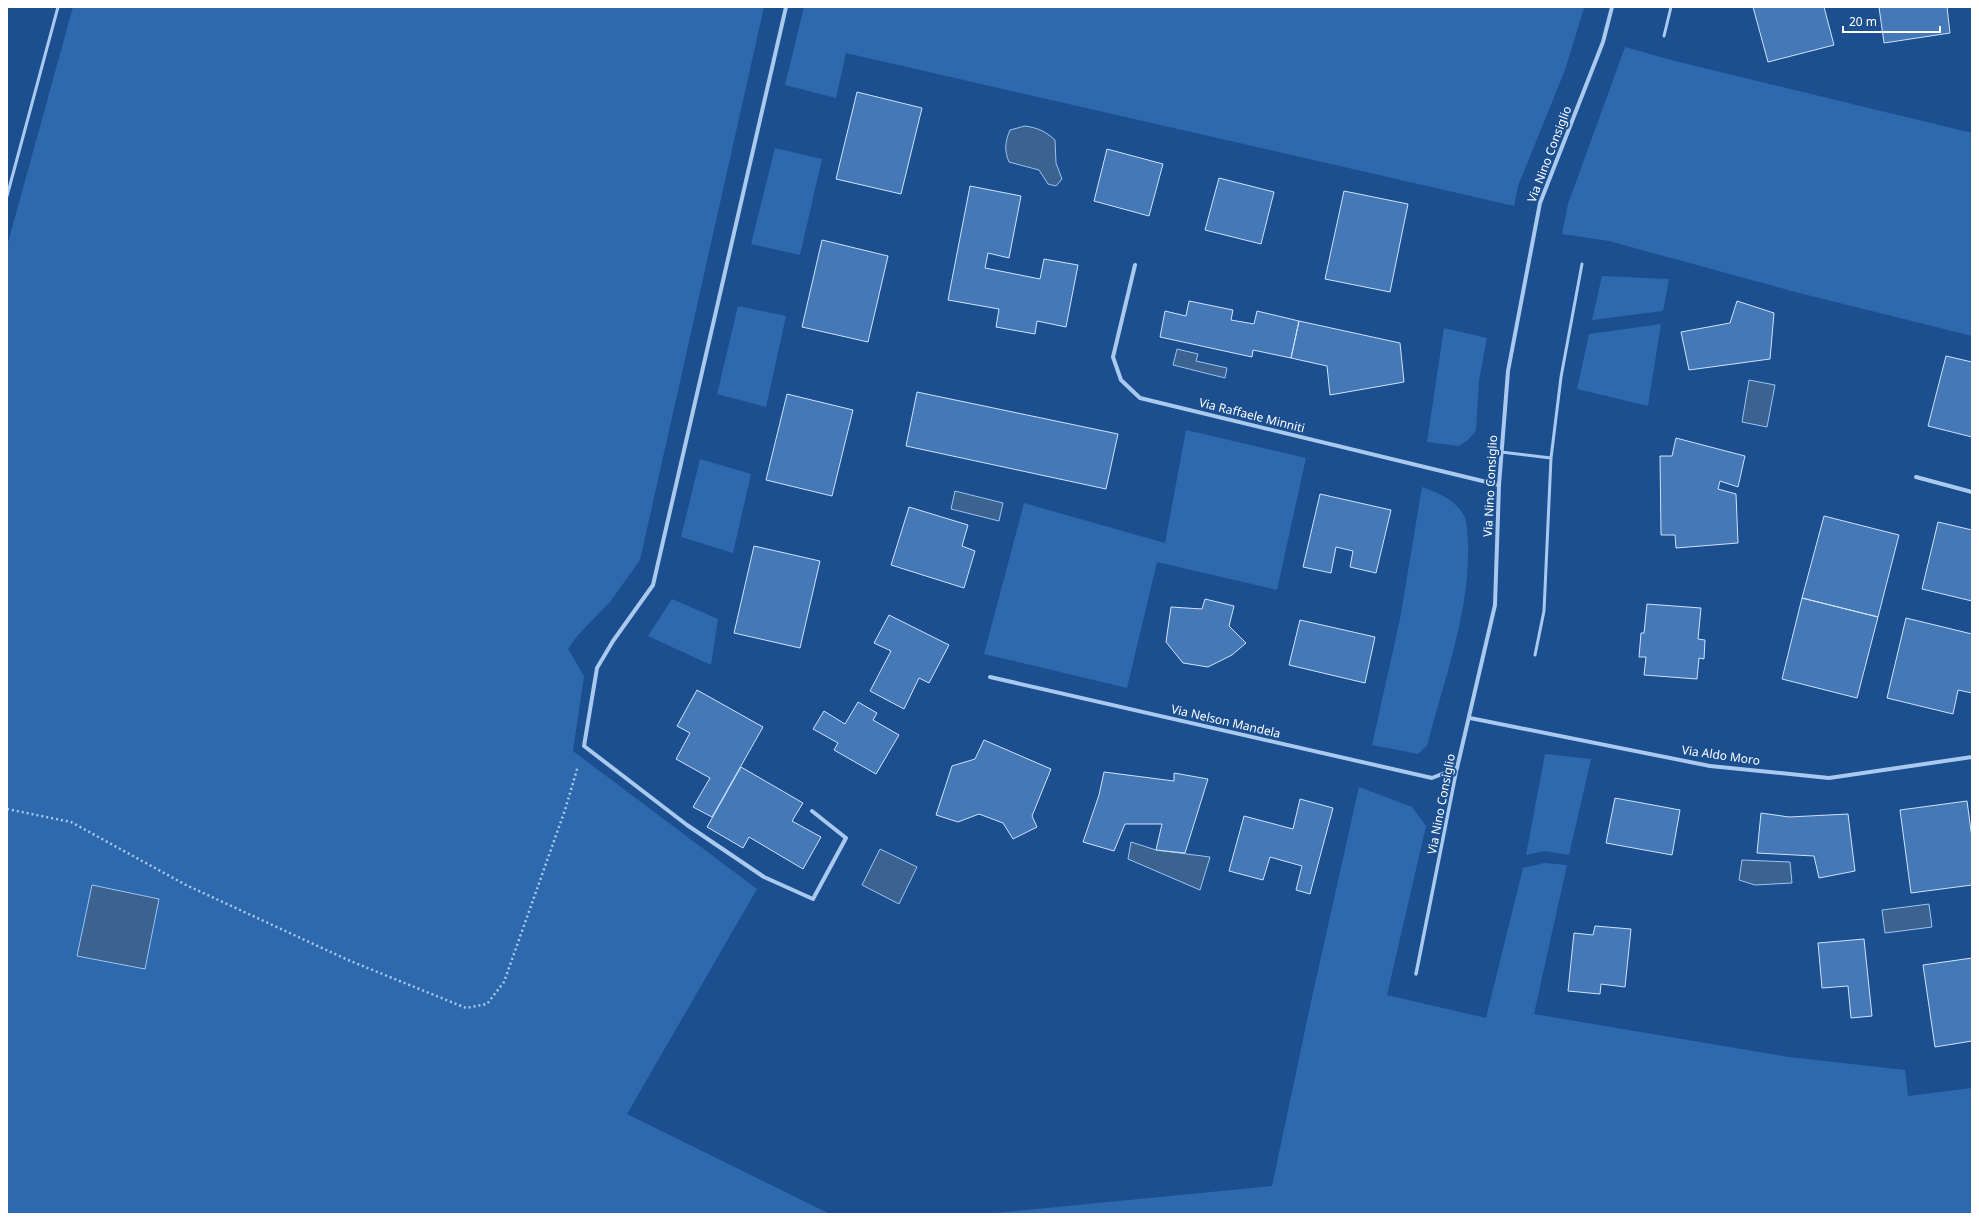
<svg xmlns="http://www.w3.org/2000/svg" width="1979" height="1221" font-family="'Noto Sans',sans-serif">
  <rect width="100%" height="100%" fill="#1b4f8f"/>
  <path fill="#2e69ad" d="M73,7H764L640,560L610,602L578,635L568,649L584,676L573,751L757,889L627,1114L830,1214H7V246Z
    M804,7H1576L1584,8L1565,70L1518,186L1514,206L846,53L836,98L785,85Z
    M1625,47L1675,61L1972,133V336L1799,293L1609,241L1562,234L1568,204Z
    M775,148L822,159L800,255L751,244Z
    M1602,276L1669,279L1663,311L1592,320Z
    M738,306L786,316L766,407L717,394Z
    M1661,324L1648,406L1577,389L1589,334Z
    M1444,328L1487,338L1479,380L1476,431L1467,441L1458,446L1427,442Z
    M1186,430L1306,458L1277,590L1157,562L1127,688L984,654L1024,503L1165,543Z
    M700,459L751,474L733,553L681,537Z
    M1422,487C1438,493 1452,498 1462,512C1468,521 1467,531 1468,541C1471,609 1444,680 1427,746L1418,754L1372,745L1400,619Z
    M672,599L718,619L711,665L648,636Z
    M1545,754L1591,759L1569,855L1544,851L1526,855Z
    M1359,787L1412,807L1426,826L1387,995L1486,1018L1523,868L1544,863L1567,865L1534,1014L1789,1057L1905,1070L1908,1096L1972,1088V1214H984L1272,1186L1312,997Z"/>
  <path fill="#3c6290" stroke="#9cc4f0" d="M1025,126C1038,128 1045,131 1055,140L1056,163L1062,179L1056,186L1048,184L1039,170L1009,162C1004,150 1005,142 1010,130Z
    M1177,349L1198,354L1196,361L1227,368L1225,378L1173,365Z
    M1749,380L1775,385L1767,427L1742,422Z
    M955,491L1003,503L999,521L951,509Z
    M1131,842L1156,850L1210,857L1200,890L1128,859Z
    M880,849L917,867L899,904L862,885Z
    M1742,860L1790,862L1792,883L1755,885L1739,880Z
    M92,885L159,899L145,969L77,956Z
    M1929,904L1932,927L1885,933L1882,910Z"/>
  <path fill="#4478b7" stroke="#cfe3fa" d="M1753,7H1824L1834,45L1768,62Z
    M1879,7H1947L1950,33L1884,43Z
    M857,92L922,108L901,194L836,179Z
    M1107,149L1163,164L1149,216L1094,201Z
    M1219,178L1274,192L1261,244L1205,230Z
    M970,186L1021,196L1009,258L988,253L985,268L1040,279L1044,259L1078,265L1066,327L1037,321L1035,334L996,327L999,309L948,300Z
    M1344,191L1408,204L1390,292L1325,279Z
    M822,240L888,256L868,342L802,327Z
    M1189,301L1233,310L1231,320L1254,324L1257,311L1299,321L1291,358L1253,350L1252,357L1160,337L1165,311L1186,316Z
    M1737,301L1774,313L1770,359L1689,370L1681,332L1730,323Z
    M1299,321L1400,343L1404,382L1330,395L1327,366L1291,358Z
    M1946,356L1972,362V437L1928,426Z
    M917,392L1118,434L1106,489L906,446Z
    M787,394L853,410L832,496L766,480Z
    M1676,438L1745,456L1738,487L1720,481L1718,489L1736,494L1738,543L1676,548L1675,535H1661L1660,456H1672Z
    M1320,494L1391,510L1376,573L1350,567L1353,551L1336,547L1331,573L1303,567Z
    M909,507L968,525L962,546L975,551L964,588L891,565Z
    M1824,516L1899,535L1878,617L1802,598Z
    M1938,522L1972,530V601L1922,589Z
    M754,546L820,561L800,648L734,633Z
    M1802,598L1878,617L1857,698L1782,679Z
    M1205,599L1234,606L1229,626L1246,643L1232,655L1208,667L1183,663L1166,642L1171,607L1202,609Z
    M1647,604L1701,608L1698,639L1705,640L1704,659L1699,658L1697,679L1644,675L1646,657H1639L1641,633H1644Z
    M889,615L949,645L929,683L919,678L904,709L870,691L891,651L874,643Z
    M1906,618L1972,634V693L1958,690L1953,714L1887,698Z
    M1300,620L1375,637L1365,683L1289,665Z
    M697,690L763,727L712,817L693,807L710,778L676,759L690,733L677,726Z
    M858,702L877,713L873,720L899,735L876,774L834,750L838,743L813,729L824,711L845,724Z
    M984,740L1051,769L1032,816L1037,827L1013,839L1003,823L979,814L958,822L936,815L952,766L975,759Z
    M741,767L803,803L792,821L821,837L803,869L749,837L743,848L707,827Z
    M1104,772L1174,781V773L1208,779L1185,853L1156,850L1162,824H1125L1114,851L1083,842L1099,795Z
    M1615,798L1680,810L1672,855L1606,843Z
    M1300,799L1333,808L1310,894L1296,890L1302,866L1270,857L1263,880L1229,871L1244,816L1293,829Z
    M1967,801L1972,838V885L1911,893L1900,810Z
    M1761,813L1789,817L1848,814L1855,871L1819,878L1814,856L1757,853Z
    M1595,926L1631,929L1625,987L1601,984L1600,994L1568,991L1574,933L1593,935Z
    M1864,939L1872,1016L1851,1018L1848,986L1822,988L1818,943Z
    M1972,958V1041L1935,1047L1923,965Z"/>
  <g fill="none" stroke-linecap="round" stroke-linejoin="round">
    <path stroke="#a9c9ee" stroke-width="2.5" stroke-dasharray="2 3" stroke-linecap="butt" d="M7,809L71,822L186,885L348,960L466,1008L487,1004L504,982L565,810L578,766"/>
    <path stroke="#a9c9ee" stroke-width="3" d="M1664,36L1671,7
      M7,196L58,7
      M1501,452L1551,458
      M1535,655L1544,611L1551,458L1561,377L1582,264"/>
    <path stroke="#a9c9ee" stroke-width="3.5" d="M1416,974L1457,768"/>
    <path stroke="#a9c9ee" stroke-width="4" d="M786,7L653,585L613,641L597,668L584,746L687,825L764,877L813,899L846,838L812,811
      M1135,265L1113,357L1121,380L1140,398L1499,485
      M1916,477L1972,492
      M990,677L1432,778L1457,768L1495,605L1499,485L1508,371L1540,203L1603,42L1612,7
      M1470,718L1710,766L1829,778L1972,757"/>
  </g>
  <g text-anchor="middle" dominant-baseline="central" stroke-width="4" stroke-linejoin="round" paint-order="stroke">
    <g font-size="12" fill="#fff" stroke="#1b4f8f">
      <text transform="translate(1549 154) rotate(-69)">Via Nino Consiglio</text>
      <text transform="translate(1252 415) rotate(14)">Via Raffaele Minniti</text>
      <text transform="translate(1490 486) rotate(-87)">Via Nino Consiglio</text>
      <text transform="translate(1226 721) rotate(13)">Via Nelson Mandela</text>
      <text transform="translate(1721 755) rotate(8)">Via Aldo Moro</text>
      <text transform="translate(1441 804) rotate(-79)">Via Nino Consiglio</text>
    </g>
  </g>
  <rect width="1979" height="1221" fill="none" stroke="#ffffff" stroke-width="16"/>
  <path d="M1843 26v6h97v-6" fill="none" stroke="#ffffff" stroke-width="2"/>
  <text x="1849" y="26" font-size="12" fill="#ffffff" stroke="#1b4f8f" stroke-width="3" paint-order="stroke">20 m</text>
</svg>
